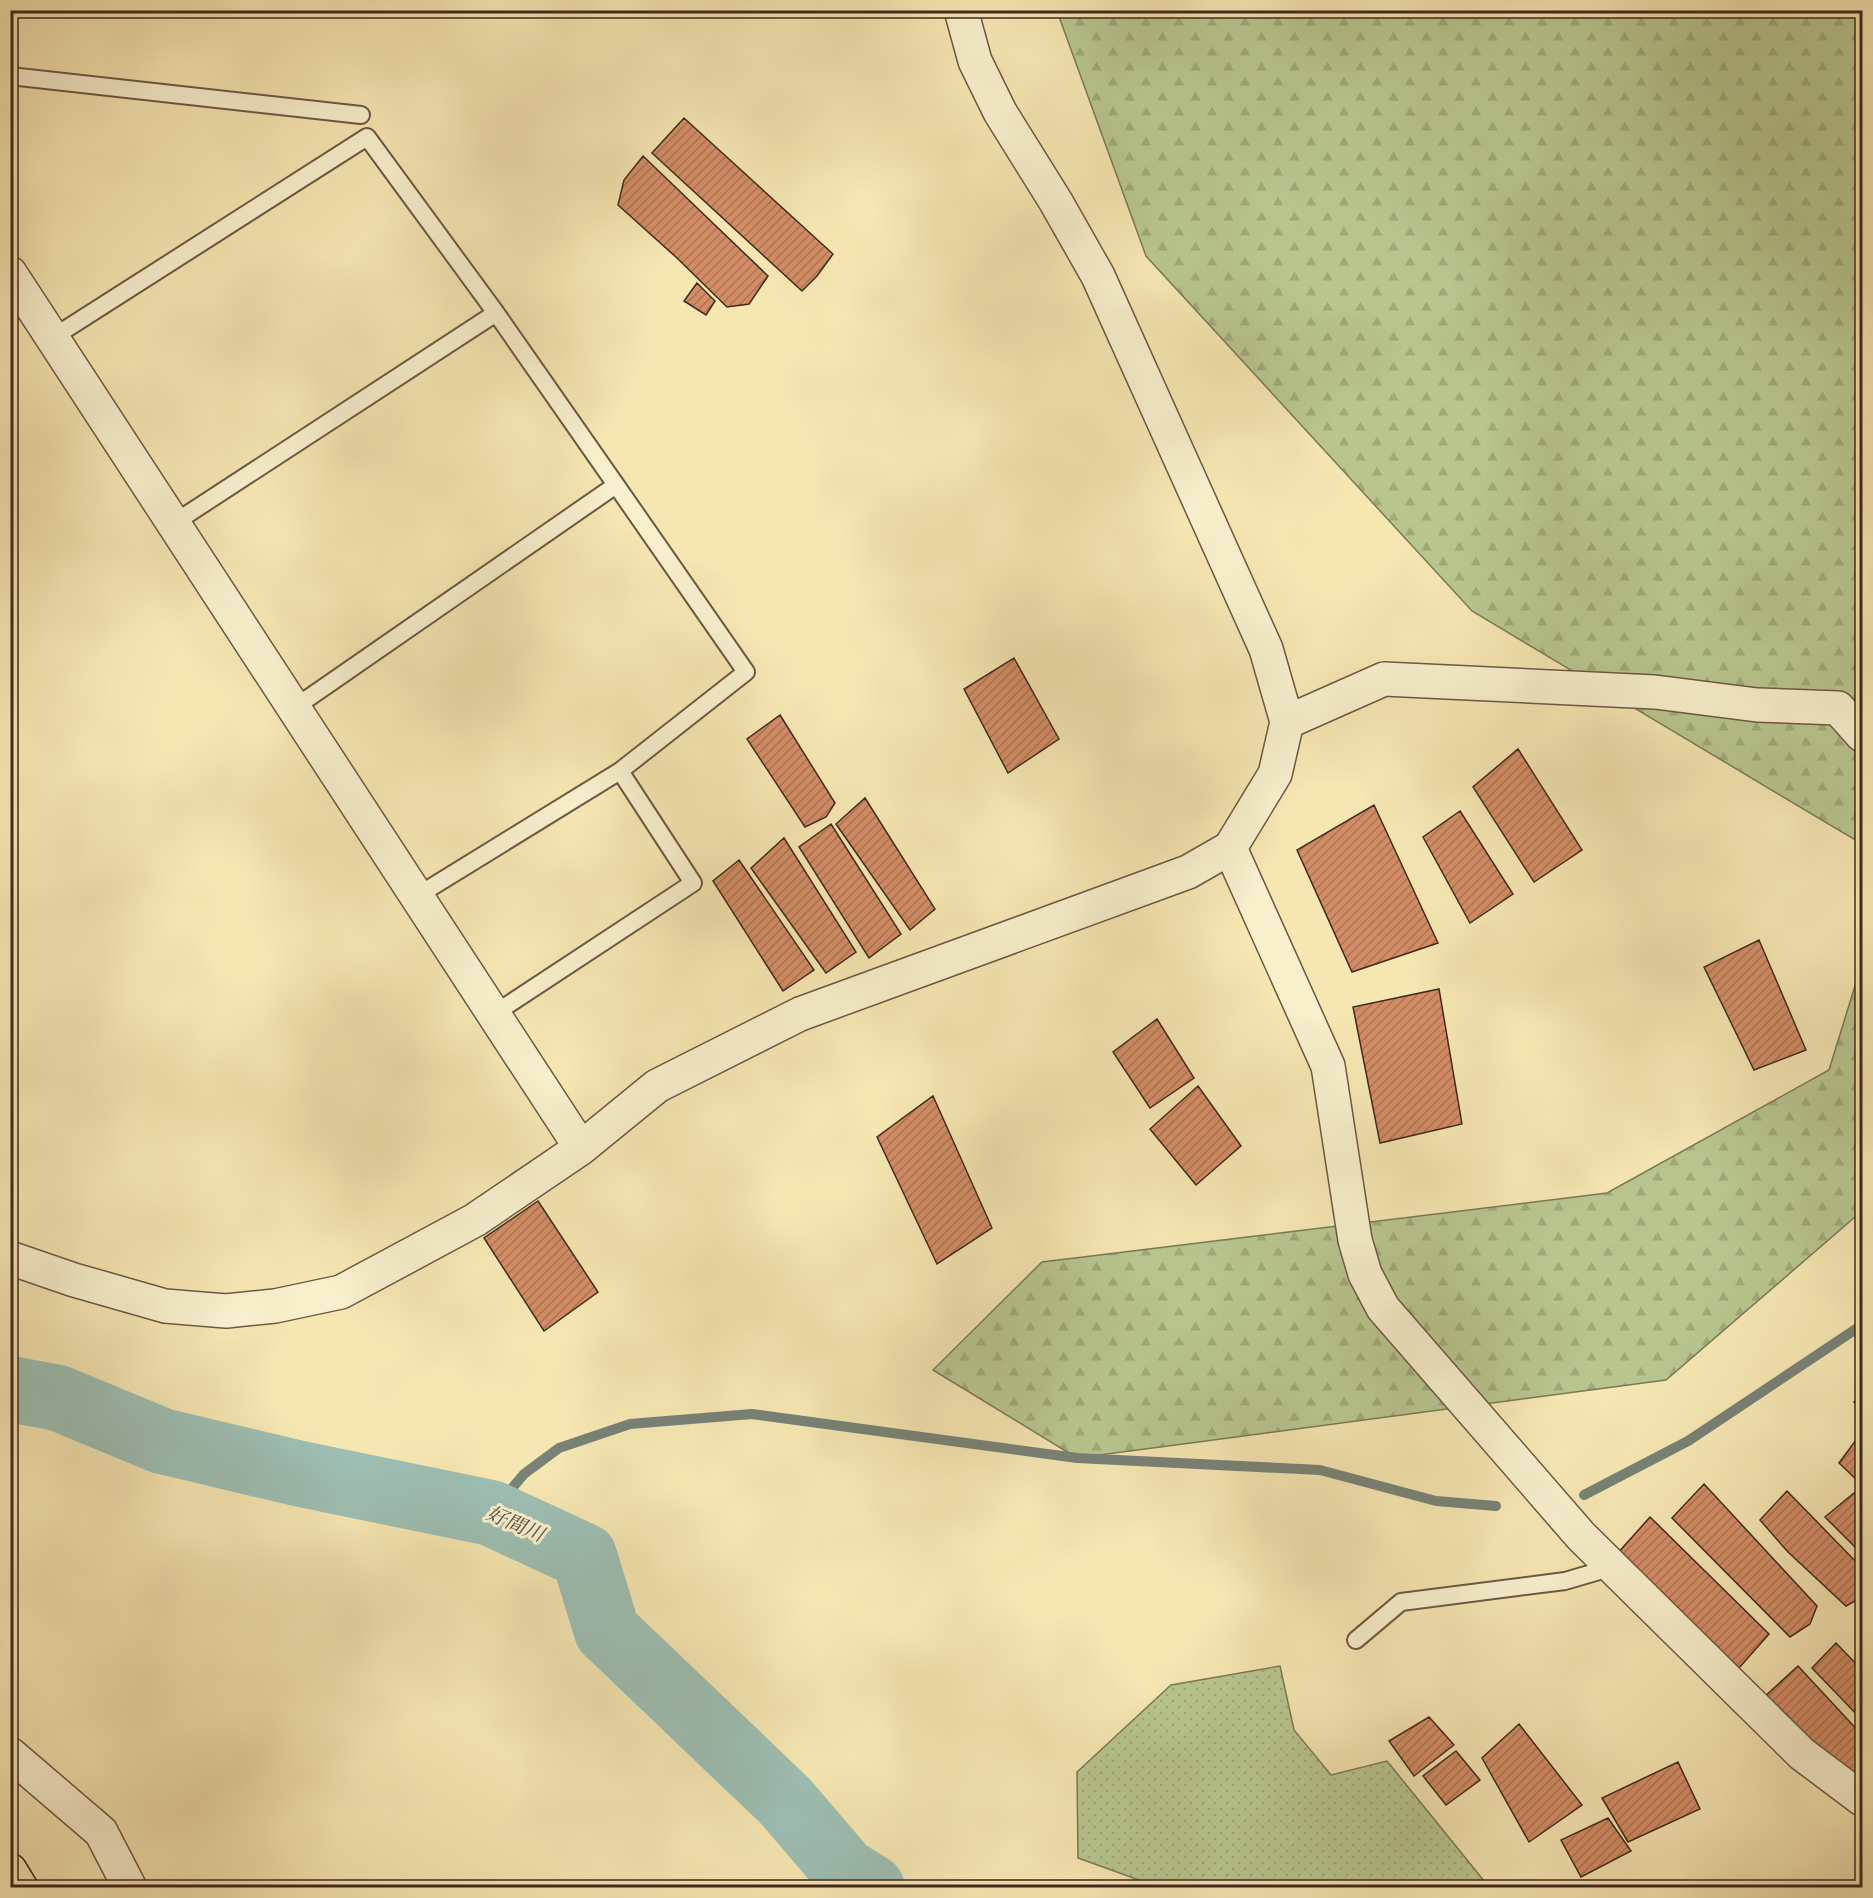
<svg xmlns="http://www.w3.org/2000/svg" width="1873" height="1898" font-family="'IM FELL DW Pica','Noto Serif JP',serif">
  <defs>
    <pattern id="grass-dots" width="8" height="8" patternUnits="userSpaceOnUse" patternTransform="scale(1.5)"><rect width="8" height="8" fill="#b8c68e"/><path d="M2 2h.1M6 6h.1" fill="none" stroke="#9faa7a" stroke-width="1.8" stroke-linecap="round"/></pattern>
    <pattern id="forest-firs" width="22" height="20" patternUnits="userSpaceOnUse" patternTransform="scale(1.5)"><rect width="22" height="20" fill="#b8c68e"/><path d="M5 1l3.5 6h-7zM16 11l3.5 6h-7z" fill="#9faa7a"/></pattern>
    <pattern id="building-hatch" width="6" height="6" patternUnits="userSpaceOnUse" patternTransform="scale(1.5)"><rect width="6" height="6" fill="#d38d66"/><path d="M-1 1l2-2M0 6l6-6M5 7l2-2" fill="none" stroke="#ad7353"/></pattern>
  </defs>
  <rect width="100%" height="100%" fill="#f5e6b2"/>
  <filter id="stains"><feTurbulence type="fractalNoise" baseFrequency=".00333" numOctaves="4"/><feColorMatrix values="0 0 0 0 .2 0 0 0 0 .09 0 0 0 0 .02 0 0 0 .5 -.17"/></filter>
  <radialGradient id="worn" r=".72"><stop offset=".6" stop-color="#630" stop-opacity="0"/><stop offset="1" stop-color="#630" stop-opacity=".3"/></radialGradient>
  <path fill="url(#grass-dots)" stroke="#7c7856" stroke-width="1.5" d="M1280,1666L1294,1730L1331,1775L1387,1761L1489,1887H1158L1078,1858L1077,1772L1171,1685Z"/>
  <path fill="url(#forest-firs)" stroke="#7c7856" stroke-width="1.5" d="M1057,11H1862V844L1472,611L1146,256Z
    M1862,963V1211L1666,1380L1077,1458L933,1370L1042,1262L1607,1193L1829,1070Z"/>
  <g fill="none" stroke-linecap="round" stroke-linejoin="round">
    <path stroke="#788277" stroke-width="10" d="M1584,1495L1688,1441L1862,1325
      M491,1513L524,1474L559,1448L630,1424L752,1414L1077,1458L1320,1470L1436,1501L1496,1506"/>
    <path stroke="#9dbeb2" stroke-width="66" d="M10,1389L58,1398L162,1441L301,1474L491,1513L584,1556L607,1631L785,1801L845,1871L872,1888"/>
  </g>
  <path fill="url(#building-hatch)" stroke="#41291e" stroke-width="1.5" d="M684,118L833,254L817,276L802,291L652,153Z
    M643,156L768,276L749,304L727,307L677,258L618,205L624,180Z
    M697,283L715,301L706,315L684,301Z
    M1014,658L1059,739L1008,773L964,689Z
    M780,715L835,803L826,817L805,827L747,739Z
    M1518,749L1582,850L1534,882L1473,787Z
    M865,798L935,909L910,930L836,824Z
    M1374,805L1438,943L1352,972L1297,850Z
    M1460,811L1513,894L1470,923L1423,837Z
    M831,824L901,934L869,958L799,847Z
    M784,838L856,952L826,973L751,868Z
    M739,860L814,970L783,991L713,881Z
    M1759,940L1806,1050L1754,1070L1704,967Z
    M1439,989L1462,1124L1380,1143L1353,1007Z
    M1157,1019L1194,1078L1150,1108L1113,1052Z
    M1198,1086L1241,1146L1196,1185L1150,1129Z
    M933,1096L992,1228L937,1264L877,1137Z
    M538,1201L598,1292L544,1331L484,1238Z
    M1862,1395V1410L1854,1402Z
    M1862,1432V1485L1839,1463Z
    M1704,1484L1817,1606L1810,1624L1790,1637L1672,1518Z
    M1787,1491L1862,1568V1597L1846,1606L1788,1552L1760,1520Z
    M1854,1493L1862,1501V1554L1825,1517Z
    M1650,1517L1769,1634L1739,1668L1617,1554Z
    M1836,1643L1862,1670V1720L1812,1668Z
    M1798,1666L1862,1735V1774L1857,1781L1761,1700Z
    M1429,1717L1454,1745L1414,1776L1389,1741Z
    M1519,1724L1582,1805L1529,1842L1482,1758Z
    M1456,1751L1480,1780L1446,1805L1423,1776Z
    M1678,1762L1700,1809L1628,1842L1602,1798Z
    M1608,1818L1631,1851L1581,1877L1561,1840Z"/>
  <g fill="none" stroke-linecap="round" stroke-linejoin="round">
    <g stroke="#6e5843" stroke-width="20">
      <path id="service" d="M10,76L361,115
        M52,338L367,137L496,313
        M174,523L496,313L616,485
        M294,708L616,485L746,672L620,771L693,883L494,1014
        M417,896L620,771
        M1356,1640L1401,1602L1565,1581L1613,1567"/>
    </g>
    <g stroke="#6e5843" stroke-width="36">
      <path id="minor" d="M10,273L581,1148
        M1287,722L1384,679L1655,692L1757,705L1838,708L1862,735
        M1230,848L1328,1066L1355,1240L1365,1274L1383,1308L1581,1536L1802,1754L1862,1799
        M10,1258L74,1280L165,1306L226,1311L275,1306L341,1292L475,1220L581,1148L657,1086L800,1014L1188,872L1230,848L1275,774L1287,722L1266,649L1098,276L1056,202L1000,112L975,61L961,10
        M10,1754L101,1832L130,1888"/>
    </g>
    <g stroke="#41291e" stroke-width="36">
      <path id="motorway" d="M10,1870L21,1888"/>
    </g>
    <use href="#service" stroke="#f8efcd" stroke-width="16"/>
    <use href="#minor" stroke="#f8efcd" stroke-width="33"/>
    <use href="#motorway" stroke="#f5e6b2" stroke-width="33"/>
  </g>
  <g text-anchor="middle" dominant-baseline="central" stroke-width="6" stroke-linejoin="round" paint-order="stroke">
    <g font-size="20" font-style="italic" fill="#584e43" stroke="#f8efcd">
      <text transform="translate(515 1525) rotate(23)">好間川</text>
    </g>
  </g>
  <rect width="1873" height="1898" fill="none" stroke="#f5e6b2" stroke-width="36"/>
  <rect x="12" y="12" width="1849" height="1874" fill="none" stroke="#41291e" stroke-width="3"/>
  <rect x="18" y="18" width="1837" height="1862" fill="none" stroke="#41291e" stroke-width="1.5"/>
  <rect width="100%" height="100%" filter="url(#stains)"/>
  <rect width="100%" height="100%" fill="url(#worn)"/>
</svg>
